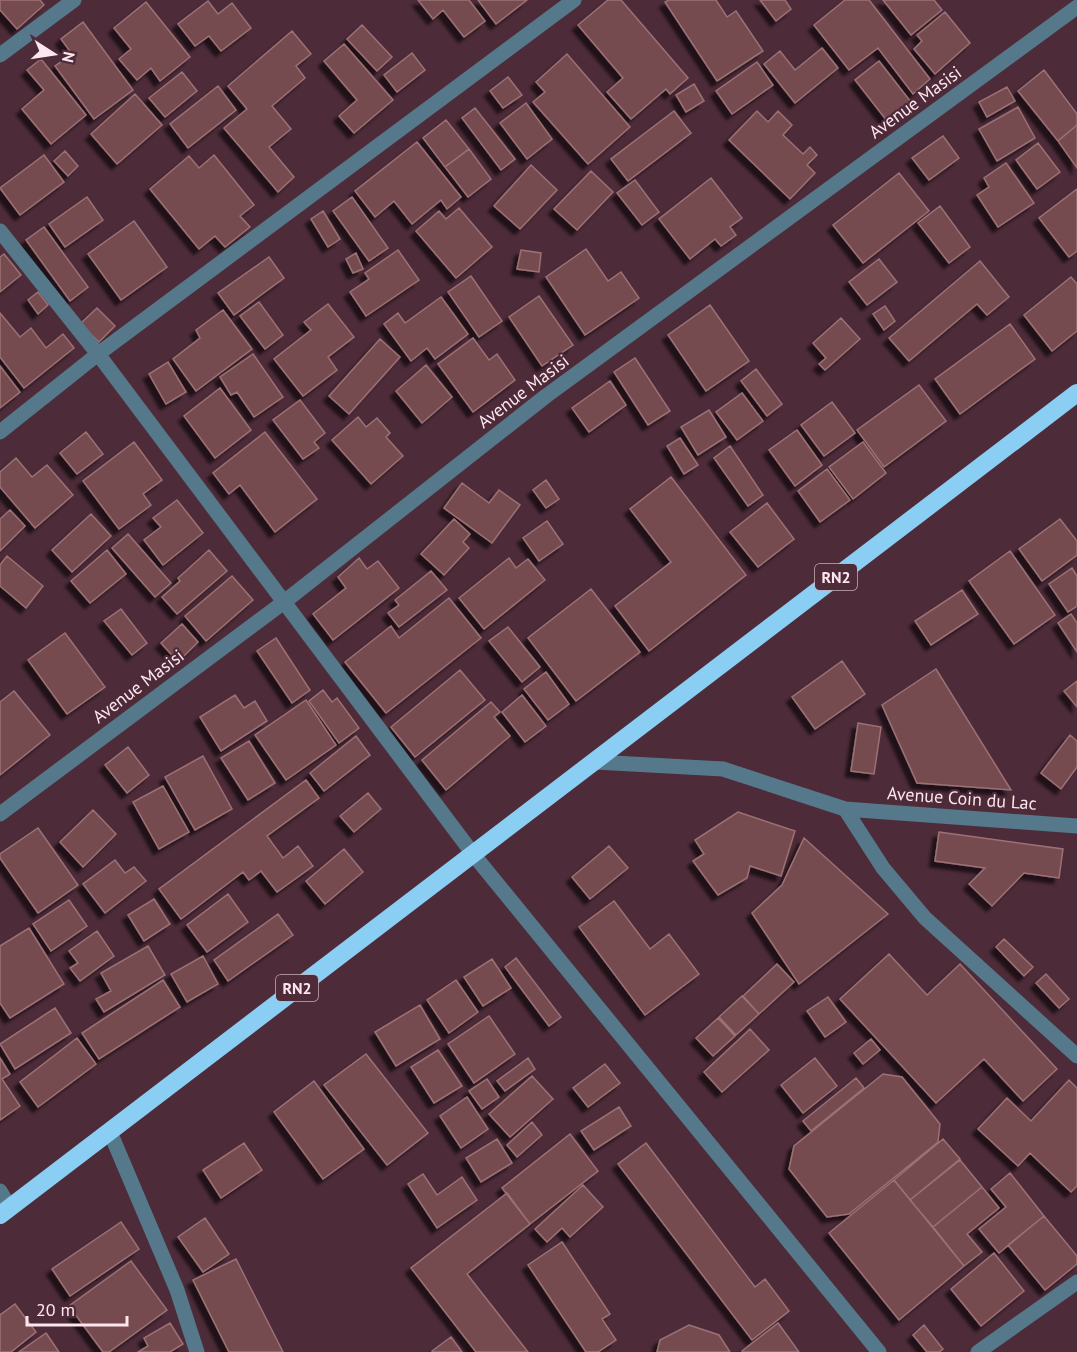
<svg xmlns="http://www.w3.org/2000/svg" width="1077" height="1352" font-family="'PT Sans',sans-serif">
  <defs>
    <filter id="shadow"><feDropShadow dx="-5.5" dy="5.5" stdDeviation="1.5" flood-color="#0009"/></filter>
  </defs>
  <rect width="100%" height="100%" fill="#4d2b39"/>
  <path fill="#744c4f" stroke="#9c7175" stroke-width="1.5" filter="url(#shadow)" d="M0,0H40L44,5L17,29L0,10Z
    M418,0H469L485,21L464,37L443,10L433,19Z
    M478,0H527L496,24Z
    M608,0H621L688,78L670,94L666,89L631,119L607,92L623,78L578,25Z
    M669,0H716L727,17L736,11L763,51L717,81L665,2Z
    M760,0H785L791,9L776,21Z
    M845,0H869L930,79L913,94L878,48L849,70L814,25Z
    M883,0H934L942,10L911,35Z
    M208,1L218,14L232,3L251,28L221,51L209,36L195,46L178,24Z
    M146,2L190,57L160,81L151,68L137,80L119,59L131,49L114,28Z
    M945,12L970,43L935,74L914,49L922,41L917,35Z
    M83,22L133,90L94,119L55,66L72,54L61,39Z
    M362,25L392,57L377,71L347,39Z
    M292,31L311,54L296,66L305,78L272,106L291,129L269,147L294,177L278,192L224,128L247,109L228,86Z
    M344,44L393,100L354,133L339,116L357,100L324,61Z
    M822,48L838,68L795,103L764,64L780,51L795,70Z
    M412,53L425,70L397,92L384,75Z
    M567,54L630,127L588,164L533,102L545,92L536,82Z
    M41,59L86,115L51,144L22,109L44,90L27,70Z
    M879,61L911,102L887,121L855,80Z
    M757,62L773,85L732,114L716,91Z
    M1044,70L1077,114V125L1058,141L1018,91Z
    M182,72L197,91L165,117L149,98Z
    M508,77L522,95L503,108L490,91Z
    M694,84L704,101L686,112L676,95Z
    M218,86L236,110L188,148L170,124Z
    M1007,87L1015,101L987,117L979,102Z
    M135,94L162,125L117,164L91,134Z
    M526,103L552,139L527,159L500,123Z
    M1018,107L1035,138L997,161L979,129Z
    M475,108L515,159L501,170L462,118Z
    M674,111L691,133L628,181L611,159Z
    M757,111L768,122L778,111L792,125L783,135L803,154L810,147L817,155L807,165L815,173L790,199L729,140Z
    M446,120L469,149L445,167L423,138Z
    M1077,125V168L1058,141Z
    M943,136L959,158L929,180L912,158Z
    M417,142L461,197L447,209L441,200L412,224L394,201L375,217L355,191Z
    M1038,143L1060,172L1037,189L1016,160Z
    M469,149L491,179L468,197L445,167Z
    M65,151L78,166L68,176L54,161Z
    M44,155L64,182L20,215L0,188Z
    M214,155L254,205L240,216L250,227L225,247L215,236L199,249L150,189L189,156L199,168Z
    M1006,163L1034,203L998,227L977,195L989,187L984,178Z
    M531,165L557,190L520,229L494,206Z
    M591,171L613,192L577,230L554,209Z
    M899,173L929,211L863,263L833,225Z
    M711,178L742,218L730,227L736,235L721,246L715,239L690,259L659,219Z
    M635,180L659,212L642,225L617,193Z
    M1077,189V251L1069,257L1039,218Z
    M87,197L103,220L65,247L49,224Z
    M352,197L388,248L369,261L333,211Z
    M940,206L970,247L949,263L918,223Z
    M459,208L492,247L456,278L416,231L439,211L446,219Z
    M323,211L340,239L328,247L311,219Z
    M134,221L167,267L121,300L88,254Z
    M44,227L88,287L70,301L26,240Z
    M586,249L608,281L621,272L639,298L585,335L546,277Z
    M398,250L419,280L366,316L350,292L369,279L365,273Z
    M521,250L541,253L539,272L517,269Z
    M356,253L363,269L353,273L346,259Z
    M4,254L21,275L0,292V257Z
    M269,257L284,278L234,315L218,293Z
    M879,259L897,282L867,305L849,282Z
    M980,261L1009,297L987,315L977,304L909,361L889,338Z
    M471,276L502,321L479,337L448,292Z
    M1071,277L1077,284V331L1052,351L1024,315Z
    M38,292L48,305L38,314L28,300Z
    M539,296L573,345L542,366L509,317Z
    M441,297L468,334L435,359L427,348L411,361L384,324L398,313L405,323Z
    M259,302L283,335L265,349L240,316Z
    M328,304L354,337L328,357L337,370L303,396L274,359L311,330L304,322Z
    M710,305L749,361L706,391L668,335Z
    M885,306L895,321L884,330L873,314Z
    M97,308L115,326L99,342L80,324Z
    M223,310L252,349L196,391L173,359L200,338L196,330Z
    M0,313L20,337L31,328L46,348L63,334L74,348L24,388L0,357Z
    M841,318L860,339L825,370L819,364L826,358L813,343Z
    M1010,324L1035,359L960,414L935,379Z
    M473,338L489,360L497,354L515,380L473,412L438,364Z
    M380,339L400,357L349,414L329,396Z
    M253,354L283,397L254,417L237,392L231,395L220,377Z
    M635,358L670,411L648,425L614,372Z
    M168,362L186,392L166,404L149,374Z
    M426,365L452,397L422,423L396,391Z
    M0,366L20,392L0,408Z
    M756,369L782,404L767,416L741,381Z
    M610,381L626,405L589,432L572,408Z
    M919,385L946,421L884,467L857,430Z
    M220,388L251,430L215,458L184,416Z
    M742,393L763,421L737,440L716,412Z
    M300,400L325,433L314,442L319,448L303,459L273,420Z
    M832,402L855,433L824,456L801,425Z
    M709,410L726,437L698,455L681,427Z
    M358,417L366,427L377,418L390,433L386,437L403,456L371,484L332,440Z
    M797,430L822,465L795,486L769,450Z
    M86,432L103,454L77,474L60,453Z
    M265,432L317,499L275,532L240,485L229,494L213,473Z
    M680,438L698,465L684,474L667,446Z
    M134,442L162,480L143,494L151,505L119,529L83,481Z
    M863,442L886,473L853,499L829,467Z
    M730,446L763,495L748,506L714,458Z
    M16,458L32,477L47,465L73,495L35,528L0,487V472Z
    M827,469L850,500L820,522L798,491Z
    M671,477L746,575L649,651L615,606L671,562L630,509Z
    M546,480L559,499L546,508L533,490Z
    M462,483L489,503L499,490L520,505L492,543L444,508Z
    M177,500L203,533L163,565L144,540L161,527L153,518Z
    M767,503L794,539L758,567L730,532Z
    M10,510L25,526L0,551V519Z
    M91,514L111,536L72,572L52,550Z
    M454,519L470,534L463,542L469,548L444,575L421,554Z
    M1060,519L1077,541V555L1042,581L1019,549Z
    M547,521L563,544L539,561L523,538Z
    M128,534L171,583L155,597L112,548Z
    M107,550L126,574L90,603L71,581Z
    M209,550L227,571L177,614L162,597L180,581L178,578Z
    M1010,551L1055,615L1014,644L969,581Z
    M7,556L43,586L26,608L0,586V565Z
    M359,558L367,569L378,561L399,588L333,640L313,614L346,588L338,577Z
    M509,558L516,568L528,559L545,580L484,629L459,598Z
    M1072,568L1077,576V606L1068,612L1049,584Z
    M431,571L447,590L399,627L388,613L399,605L395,600Z
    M232,576L253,600L206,641L185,616Z
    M591,589L640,652L576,701L528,638Z
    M962,590L978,614L931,645L915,621Z
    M449,598L481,638L386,713L345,662L391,626L399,638Z
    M121,609L147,643L132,655L104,621Z
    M1071,614L1077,623V652L1058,623Z
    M182,624L198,642L178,662L161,643Z
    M508,627L540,667L522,682L489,641Z
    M65,633L105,687L67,714L28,660Z
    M276,638L310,690L292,703L257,651Z
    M842,661L865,694L815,729L792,697Z
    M936,669L1011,790L917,783L882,705Z
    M460,670L485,700L415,757L391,727Z
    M546,672L569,704L548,720L524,689Z
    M1077,681V707L1064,691Z
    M323,690L332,702L337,698L359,728L339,743L309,701Z
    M14,691L50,735L0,775V702Z
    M235,695L244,708L255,701L267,721L221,751L200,717Z
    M522,695L546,726L525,742L502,712Z
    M306,700L336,745L286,780L255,735Z
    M491,702L500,712L494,717L510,736L446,790L422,760Z
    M858,723L881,727L874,774L851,771Z
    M1070,735L1077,741V767L1061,789L1041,773Z
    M356,736L370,755L324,791L310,773Z
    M249,741L275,783L248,800L221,758Z
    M128,747L149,775L127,793L105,765Z
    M203,756L232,809L195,830L165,777Z
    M306,780L319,798L267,836L283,858L298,846L313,866L277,892L261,871L249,880L243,872L181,919L159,889Z
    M163,786L189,832L159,849L133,802Z
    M368,793L381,809L354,832L340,816Z
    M93,810L116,834L83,867L60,842Z
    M738,812L795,831L781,876L750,866L747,878L718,895L693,861L704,854L695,840Z
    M38,828L78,885L38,913L0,858V854Z
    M939,832L1063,849L1059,878L1024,873L992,906L969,884L985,868L935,861Z
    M804,838L888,914L799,984L752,913L782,885Z
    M609,846L628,868L590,899L572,877Z
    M344,849L363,872L325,904L306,881Z
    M115,860L125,873L134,867L146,881L105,913L83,884Z
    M228,894L248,922L207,952L187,925Z
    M154,899L170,924L144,941L128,915Z
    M69,900L87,926L51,951L33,924Z
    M614,901L650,949L669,934L699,974L645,1015L579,927Z
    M278,914L293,935L228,981L214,960Z
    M29,928L64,984L10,1018L0,1003V946Z
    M97,931L114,956L80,981L70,968L78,963L69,951Z
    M1004,939L1033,967L1024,976L996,947Z
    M148,946L165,975L104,1012L96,999L111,991L101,973Z
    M889,954L927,995L960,964L1057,1069L1023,1101L984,1059L936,1103L840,999Z
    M203,956L218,984L187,1002L171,974Z
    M516,958L561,1017L549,1026L505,967Z
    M492,959L511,988L483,1006L464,977Z
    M777,964L794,982L759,1014L743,996Z
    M1046,974L1069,999L1059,1008L1036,983Z
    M163,980L180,1007L99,1059L82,1033Z
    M456,980L478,1012L449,1033L427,1000Z
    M742,996L759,1014L736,1035L719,1017Z
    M828,997L846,1022L825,1037L807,1011Z
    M420,1005L440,1039L396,1066L375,1032Z
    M55,1008L71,1033L15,1069L0,1044Z
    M489,1016L515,1054L474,1083L448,1044Z
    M718,1018L735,1036L713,1056L696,1038Z
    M750,1029L769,1050L722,1092L704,1072Z
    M77,1038L96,1064L38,1107L20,1082Z
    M871,1039L880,1050L863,1064L854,1053Z
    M438,1050L462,1086L434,1103L411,1067Z
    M366,1054L428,1133L387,1165L324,1085Z
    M0,1058L10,1074L2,1079L20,1106L0,1120Z
    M528,1058L535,1069L505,1091L497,1081Z
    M815,1058L837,1086L803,1113L781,1085Z
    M605,1064L620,1083L588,1107L573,1088Z
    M883,1074L902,1077L940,1124L938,1142L849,1214L827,1217L789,1169L794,1146Z
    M532,1076L553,1099L510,1137L489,1114Z
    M856,1078L864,1088L811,1131L803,1121Z
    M487,1079L499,1097L482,1109L469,1091Z
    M1069,1080L1077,1088V1186L1071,1192L1030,1153L1018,1166L978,1129L1007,1098L1031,1121Z
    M314,1081L364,1149L323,1179L274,1112Z
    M467,1097L488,1129L461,1148L440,1116Z
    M619,1107L631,1126L594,1150L581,1131Z
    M532,1122L542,1135L517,1157L507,1145Z
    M570,1134L598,1171L530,1224L502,1188Z
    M497,1139L512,1163L481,1182L466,1158Z
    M943,1139L960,1159L910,1200L894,1180Z
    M244,1143L262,1170L221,1198L203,1170Z
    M646,1143L755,1287L765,1279L789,1311L752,1340L618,1164Z
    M960,1160L982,1187L933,1227L910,1200Z
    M1010,1173L1044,1216L999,1253L979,1229L1006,1207L991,1189Z
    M423,1174L437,1195L462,1177L477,1200L437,1228L408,1184Z
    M894,1180L964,1266L899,1320L829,1233Z
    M583,1185L603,1207L570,1237L562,1228L547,1242L535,1229Z
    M982,1187L999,1208L967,1234L982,1252L964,1266L933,1227Z
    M507,1193L530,1224L467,1274L528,1352H476L411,1268Z
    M1044,1216L1077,1256V1264L1045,1290L1008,1245Z
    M205,1218L229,1254L203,1272L178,1237Z
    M121,1222L139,1249L70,1296L52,1269Z
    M562,1242L610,1314L602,1319L616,1340L598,1352H586L528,1265Z
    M994,1253L1024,1291L981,1326L951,1289Z
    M236,1259L283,1352H229L193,1280Z
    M131,1261L167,1310L109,1352H103L69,1306Z
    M15,1304L36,1332L11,1352H0V1315Z
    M170,1323L183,1344L170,1352H138L148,1346L144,1338Z
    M778,1323L799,1352H743L742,1351Z
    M689,1325L719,1335L730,1352H657L660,1340Z
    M924,1325L943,1349L939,1352H927L913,1335Z
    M46,1333L59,1352H19Z
    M451,1337L462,1352H433L432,1351Z"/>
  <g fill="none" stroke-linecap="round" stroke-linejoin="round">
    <path stroke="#56788b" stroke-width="15" d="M0,55L74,0
      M0,231L98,354L473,854L879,1352
      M0,432L98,354L574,0
      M595,762L723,769L845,809L1077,826
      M845,809L883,868L925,918L1077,1056
      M0,814L284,602L546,396L1077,7
      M110,1132L177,1290L197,1352
      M0,1191L10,1208
      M978,1352L1077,1282"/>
    <path stroke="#8acef4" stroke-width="18" d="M0,1215L1077,393"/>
  </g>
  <g text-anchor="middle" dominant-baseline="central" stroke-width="4.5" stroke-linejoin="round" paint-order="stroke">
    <g fill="#4d2b39" stroke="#c8aeb8" stroke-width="1.5">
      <rect x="815" y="564" width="42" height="26" rx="4.5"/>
      <rect x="276" y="975" width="42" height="26" rx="4.5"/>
    </g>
    <g font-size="16" font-weight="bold" fill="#fde6ee">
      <text x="836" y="577">RN2</text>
      <text x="297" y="988">RN2</text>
    </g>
    <g font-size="18" fill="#fde6ee" stroke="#4d2b39">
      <text transform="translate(915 102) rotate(-36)">Avenue Masisi</text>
      <text transform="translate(523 391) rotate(-37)">Avenue Masisi</text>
      <text transform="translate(138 686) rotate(-37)">Avenue Masisi</text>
      <text transform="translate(962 798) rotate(4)">Avenue Coin du Lac</text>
    </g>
  </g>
  <g transform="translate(54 54) rotate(102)" stroke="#4d2b39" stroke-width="4.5" paint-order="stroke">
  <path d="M0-4.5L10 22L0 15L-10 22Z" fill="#fde6ee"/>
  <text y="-9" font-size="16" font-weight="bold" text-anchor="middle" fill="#fde6ee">N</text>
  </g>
  <path d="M27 1316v9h100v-9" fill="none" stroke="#fde6ee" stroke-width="3"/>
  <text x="36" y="1316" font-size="18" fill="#fde6ee" stroke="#4d2b39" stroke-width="4.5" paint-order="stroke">20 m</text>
</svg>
